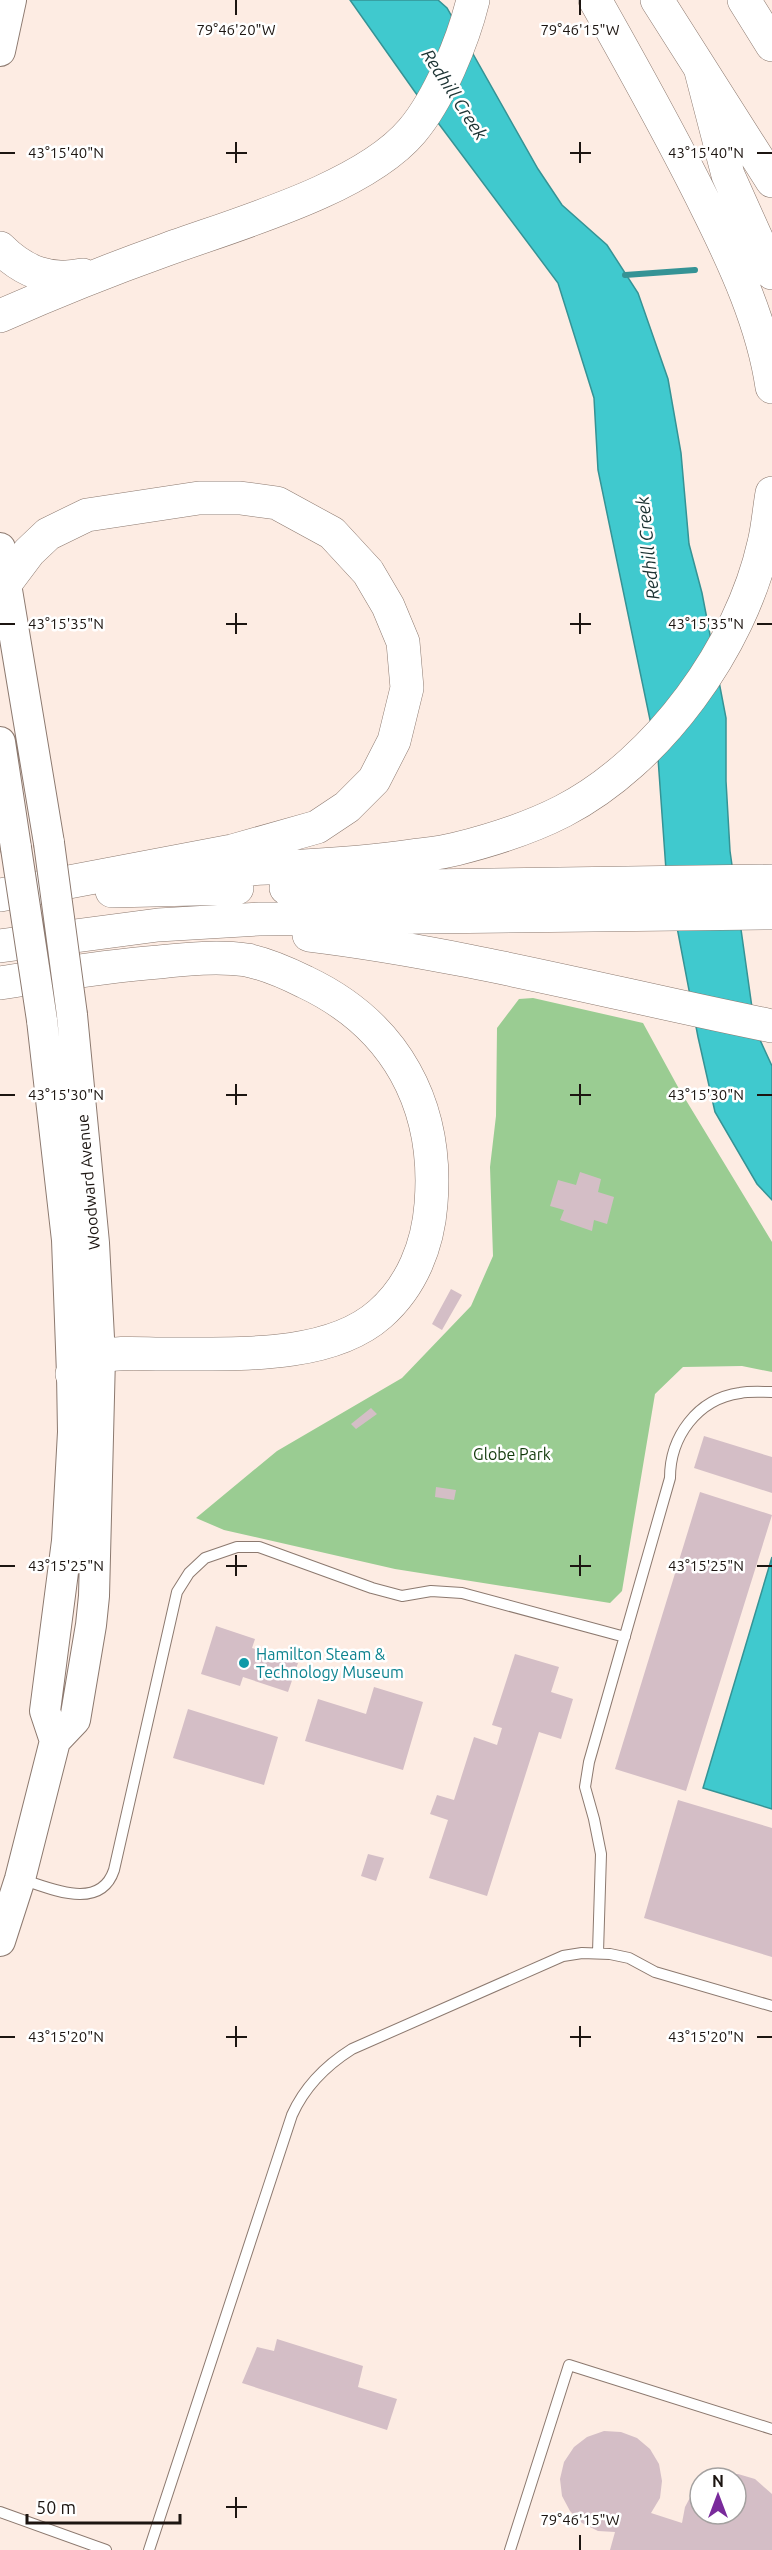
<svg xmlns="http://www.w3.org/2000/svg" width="772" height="2550" font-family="Ubuntu,sans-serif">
  <rect width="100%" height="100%" fill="#fdece3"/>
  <path fill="#9acc92" d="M533,998L643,1023L678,1087L772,1242V1372L742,1366L683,1367L655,1394L622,1591L610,1603L395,1569L224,1530L196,1518L277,1451L402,1378L471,1306L493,1256L490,1167L496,1116L497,1028L519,999Z"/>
  <path fill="#40c9ce" stroke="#359395" stroke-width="1.5" d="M350,0H438L447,8L538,169L562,205L607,245L638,293L668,379L681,453L689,544L702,593L726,718V781L730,851L755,1029L772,1066V1200L757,1184L715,1112L698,1037L666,870L658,758L598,470L594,398L558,283L415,92Z
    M772,1557V1809L703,1788Z"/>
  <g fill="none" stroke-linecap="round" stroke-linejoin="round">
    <path stroke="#359395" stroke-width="6" d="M625,275L695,270"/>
  </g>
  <path fill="#d4bec6" d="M580,1172L601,1179L598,1192L614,1197L607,1224L594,1220L592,1231L560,1220L564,1210L550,1206L558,1180L576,1185Z
    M451,1289L462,1295L442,1330L432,1324Z
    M371,1408L377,1414L356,1429L351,1424Z
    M704,1436L772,1457V1493L694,1468Z
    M436,1487L456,1490L454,1500L435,1497Z
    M700,1492L772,1515L686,1791L615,1769Z
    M216,1626L255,1639L252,1648L298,1663L288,1692L243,1677L240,1686L201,1674Z
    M515,1654L559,1667L551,1692L573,1699L561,1739L539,1732L487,1896L429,1878L448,1820L430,1814L437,1795L454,1800L474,1737L497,1745L502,1728L492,1725Z
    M374,1687L423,1702L403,1770L305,1741L318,1699L366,1714Z
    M188,1709L278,1737L264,1785L173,1758Z
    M678,1800L772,1828V1957L644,1918Z
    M368,1854L384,1858L376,1881L361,1876Z
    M277,2339L363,2366L358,2387L397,2399L387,2430L242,2383L257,2347L274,2351Z
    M604,2431L621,2432L637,2438L650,2449L659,2464L662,2481L660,2498L651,2513L682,2523L685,2507L693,2492L700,2486V2514H736V2478H713L722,2474H738L755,2479L772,2494V2550H610L615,2532L598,2531L582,2523L570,2511L562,2496L560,2479L564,2462L574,2447L587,2437Z"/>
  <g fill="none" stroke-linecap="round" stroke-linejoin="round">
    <g stroke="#8c796f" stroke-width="12">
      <path id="lane" d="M21,1879C50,1888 100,1912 114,1870L177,1592L189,1573L205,1558L237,1547H259L372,1588L402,1596L431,1591L462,1593L625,1637
        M598,1952L601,1854L594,1819L585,1787L589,1762L670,1478C670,1437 697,1399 740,1393C750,1391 761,1392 772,1392
        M0,2512L106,2550
        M149,2550L292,2115C305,2086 325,2066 352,2049L563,1956L582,1953L610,1954L629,1958L655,1972L772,2006
        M510,2550L569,2365L772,2429"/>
    </g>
    <g stroke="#8c796f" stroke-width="32">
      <path id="secondary" d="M0,51L11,0
        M0,548L49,843
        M0,742L16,848
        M42,1020L67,1240L72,1374L73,1432L67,1541L45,1711L55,1741
        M0,1941L20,1879L55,1741L75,1720L91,1625L94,1596L100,1357L94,1243L72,1015"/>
    </g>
    <g stroke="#8c796f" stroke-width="34">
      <path id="highway" d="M595,0C634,69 672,137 707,208C735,264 763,325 772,387
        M657,0L772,181
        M744,0L772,45
        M701,71L728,175L772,273
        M0,248C24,272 50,282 83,275
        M0,316C54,292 109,270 165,250C236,224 363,189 412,131C439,99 463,41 473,0
        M211,875L235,870C293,866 353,865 411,856C426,854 441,853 456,849C492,840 530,828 563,811C658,762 741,647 764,543C768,527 769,510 772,493
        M286,888L772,881
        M112,891L237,888
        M0,895L232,851L317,827L347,807L374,780L394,741L407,688L403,642L388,606L368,572L332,533L277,503L240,498H199L87,515L48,534L29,552L5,584
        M309,935C465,954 618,995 772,1026
        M0,946L158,925L259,919L772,913
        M0,983C53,975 105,966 159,962C187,959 218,956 247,960C266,964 287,973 305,982C396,1025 439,1105 431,1204C428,1245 412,1286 380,1314C327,1361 227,1353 160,1354C144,1354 113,1351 98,1358C89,1362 81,1369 72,1374"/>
    </g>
    <use href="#lane" stroke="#fff" stroke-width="10"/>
    <use href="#secondary" stroke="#fff" stroke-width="30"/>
    <use href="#highway" stroke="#fff" stroke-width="33"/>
    <g stroke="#8c796f" stroke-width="32" stroke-linecap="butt">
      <path id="secondary-bridge" d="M49,843L72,1015
        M16,848L42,1020"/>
    </g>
    <use href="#secondary-bridge" stroke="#fff" stroke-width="30"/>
  </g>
  <path fill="none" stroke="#1c1511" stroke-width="2" d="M236,0V15M580,0V15M236,142V163M580,142V163M0,153H15M226,153H247M570,153H591M757,153H772M236,613V634M580,613V634M0,624H15M226,624H247M570,624H591M757,624H772M236,1084V1105M580,1084V1105M0,1095H15M226,1095H247M570,1095H591M757,1095H772M236,1555V1576M580,1555V1576M0,1566H15M226,1566H247M570,1566H591M757,1566H772M236,2026V2047M580,2026V2047M0,2037H15M226,2037H247M570,2037H591M757,2037H772M236,2497V2518M226,2507H247M580,2535V2550"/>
  <circle fill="#0f9aa8" stroke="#fff" stroke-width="2" cx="244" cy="1663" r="6"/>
  <g text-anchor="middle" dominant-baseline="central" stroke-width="5" stroke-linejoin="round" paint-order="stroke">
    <g font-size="16" fill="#1c1511" stroke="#fff">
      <text transform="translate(88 1182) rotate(-95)">Woodward Avenue</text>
    </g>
    <g font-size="16" fill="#11390a" stroke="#fff">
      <text x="512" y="1454">Globe Park</text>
    </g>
    <g font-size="16" fill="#0d838f" stroke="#fff" text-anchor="start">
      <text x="256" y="1654">Hamilton Steam &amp;<tspan x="256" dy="18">Technology Museum</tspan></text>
    </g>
    <g font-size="18" font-style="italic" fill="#1b3232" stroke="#fff">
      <text transform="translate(455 94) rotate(57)">Redhill Creek</text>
      <text transform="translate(647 548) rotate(-96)">Redhill Creek</text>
    </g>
  </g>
  <g font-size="15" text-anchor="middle" fill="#1c1511" stroke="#fff" stroke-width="5" stroke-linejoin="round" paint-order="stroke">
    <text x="236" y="35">79°46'20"W</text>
    <text x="580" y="35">79°46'15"W</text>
    <text x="66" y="158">43°15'40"N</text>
    <text x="706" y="158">43°15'40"N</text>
    <text x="66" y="629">43°15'35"N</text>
    <text x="706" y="629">43°15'35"N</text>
    <text x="66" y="1100">43°15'30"N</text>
    <text x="706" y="1100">43°15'30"N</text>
    <text x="66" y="1571">43°15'25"N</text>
    <text x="706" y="1571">43°15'25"N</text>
    <text x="66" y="2042">43°15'20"N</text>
    <text x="706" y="2042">43°15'20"N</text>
    <text x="580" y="2525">79°46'15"W</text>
  </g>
  <g transform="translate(718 2496)"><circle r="28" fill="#ffffff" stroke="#a4a1a0" stroke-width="1.5"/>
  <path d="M0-4.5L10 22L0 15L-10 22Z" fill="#792a9b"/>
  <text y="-9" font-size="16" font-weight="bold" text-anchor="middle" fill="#1c1511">N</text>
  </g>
  <path d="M27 2514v9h153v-9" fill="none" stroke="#1c1511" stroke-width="3"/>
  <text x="36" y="2514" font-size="18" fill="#1c1511" stroke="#ffffff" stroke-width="4.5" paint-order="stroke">50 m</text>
</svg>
